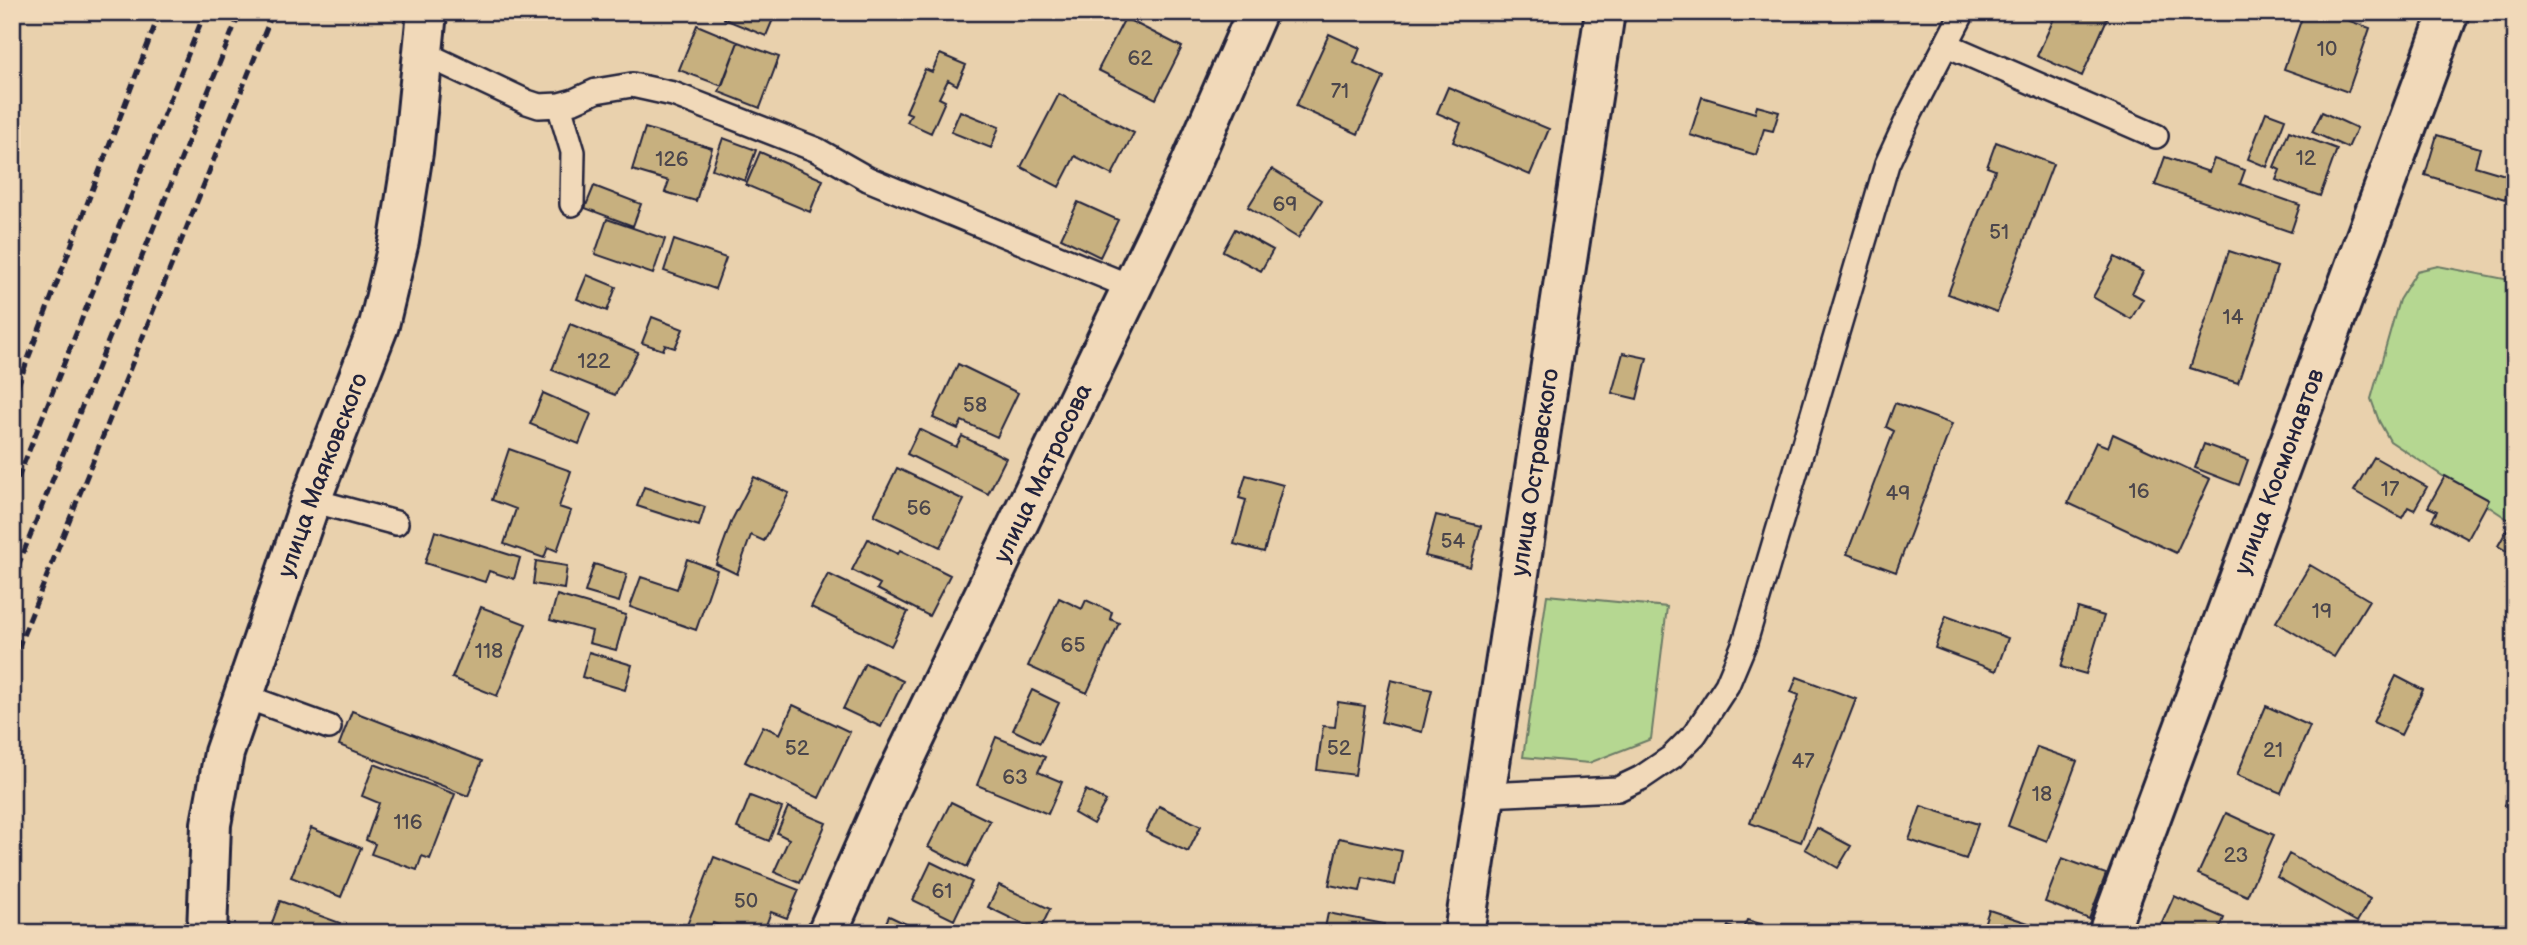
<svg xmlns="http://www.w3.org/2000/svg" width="2527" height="945" font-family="'Balsamiq Sans',sans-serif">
  <rect width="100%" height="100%" fill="#e9d1ad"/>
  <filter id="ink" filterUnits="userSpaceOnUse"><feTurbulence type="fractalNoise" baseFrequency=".0143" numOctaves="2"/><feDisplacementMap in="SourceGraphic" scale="14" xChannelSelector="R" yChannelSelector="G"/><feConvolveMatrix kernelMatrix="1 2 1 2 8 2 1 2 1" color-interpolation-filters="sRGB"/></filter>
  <g filter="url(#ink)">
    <path fill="#b5d791" stroke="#6c7c66" stroke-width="2" d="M2438,266L2515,281V524L2390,441L2379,421L2371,399L2399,300L2417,271Z
      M1547,595L1667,607L1651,739L1589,763L1523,757Z"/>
    <path fill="#c7b07f" stroke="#22223b" stroke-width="2" d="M726,12H776L766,36L724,19Z
      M2057,12H2093L2107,19L2082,76L2037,56Z
      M2304,12H2340L2338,17L2370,28L2348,92L2284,69Z
      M1125,18L1182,47L1156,99L1098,70Z
      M697,25L738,42L722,86L679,70Z
      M1329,34L1360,48L1354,63L1384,77L1358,134L1296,106Z
      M738,42L779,57L760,108L719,92Z
      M940,54L966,65L957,85L948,80L939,98L945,101L931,133L907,122L911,114L906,112L925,69L932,72Z
      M1448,87L1549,129L1530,175L1453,142L1461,123L1437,113Z
      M1059,94L1134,133L1112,175L1075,156L1059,187L1021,167Z
      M1702,97L1755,113L1757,106L1779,112L1773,131L1764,129L1756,155L1690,135Z
      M960,111L999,127L991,148L951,132Z
      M2266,112L2285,119L2267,167L2248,159Z
      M2322,112L2357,128L2348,148L2312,132Z
      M645,128L712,148L696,201L665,192L669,181L632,170Z
      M2289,131L2337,149L2320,196L2276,180L2280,170L2274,167Z
      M2437,135L2480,148L2475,166L2512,177L2505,199L2425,175Z
      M723,138L756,150L745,181L712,169Z
      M1996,142L2053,164L1997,312L1948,294L1995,170L1987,167Z
      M760,152L823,180L810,212L746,185Z
      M2165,157L2209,172L2214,159L2245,170L2240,184L2300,205L2291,232L2155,185Z
      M1272,169L1322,200L1298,238L1248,207Z
      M594,186L641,204L633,226L585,208Z
      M1078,202L1118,220L1100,257L1061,238Z
      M607,219L665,239L653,274L595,254Z
      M1235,229L1273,250L1261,271L1223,251Z
      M674,240L726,258L715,289L664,271Z
      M2229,251L2277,267L2238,383L2190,368Z
      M2115,257L2143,272L2132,293L2143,299L2131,319L2093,297Z
      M587,275L616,287L607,311L577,299Z
      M652,317L683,329L675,348L665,345L663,350L642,343Z
      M570,324L638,352L615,395L552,370Z
      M1623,353L1647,358L1637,399L1612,393Z
      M958,364L1018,393L997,437L962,421L958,429L933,418Z
      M543,393L591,414L579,444L530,424Z
      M1895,403L1952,424L1896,572L1847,554L1894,431L1886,427Z
      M919,429L956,447L962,436L1006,458L988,494L907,454Z
      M2113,434L2210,479L2176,553L2068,503L2096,442L2108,447Z
      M2204,444L2248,460L2239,485L2195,468Z
      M509,449L571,471L559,507L571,511L557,551L548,547L544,558L504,544L516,509L492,500Z
      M2374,457L2427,487L2414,510L2408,507L2402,518L2354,491Z
      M897,468L964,500L940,547L874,515Z
      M1246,475L1283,485L1264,552L1234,544L1246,500L1239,498Z
      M2445,476L2489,500L2468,539L2432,520L2437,511L2428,507Z
      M754,477L789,493L764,541L751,535L737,574L716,564L732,520Z
      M644,487L705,507L699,526L637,506Z
      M1436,515L1481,526L1470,567L1425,556Z
      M2513,519L2515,520V556L2498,546Z
      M435,531L520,558L514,579L489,571L485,582L425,563Z
      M868,539L898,554L900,550L950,575L929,616L877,589L880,584L852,570Z
      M687,559L717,570L696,630L630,607L641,577L677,589Z
      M536,561L567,566L564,589L533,584Z
      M594,564L627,574L619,602L585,592Z
      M2310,565L2369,600L2334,657L2276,622Z
      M828,574L908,612L891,646L811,607Z
      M557,595L626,615L616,650L589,643L592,631L550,620Z
      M1059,598L1082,609L1086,600L1112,612L1110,619L1119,623L1087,693L1028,666Z
      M481,607L526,624L497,696L452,678Z
      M2078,608L2104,616L2086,674L2061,667Z
      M1946,616L2008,638L1996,671L1935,648Z
      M589,652L632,665L625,690L582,677Z
      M865,663L903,681L881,727L843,709Z
      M2396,676L2423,690L2401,735L2373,722Z
      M1797,677L1856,699L1801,842L1750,823L1799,695L1791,692Z
      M1391,680L1432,690L1422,732L1381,722Z
      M1032,690L1059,703L1040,743L1013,730Z
      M1338,702L1365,706L1355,775L1317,770L1323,726L1335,727Z
      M793,705L850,732L819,798L745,762L763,726L780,734Z
      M2266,706L2310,726L2281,793L2237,775Z
      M352,711L482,761L468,796L339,745Z
      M996,737L1045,757L1038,772L1062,782L1048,814L977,785Z
      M2037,747L2077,761L2047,841L2008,826Z
      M374,764L455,794L430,859L422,856L417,870L371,854L375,844L366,840L379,803L362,796Z
      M2515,783V810L2505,805Z
      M1086,790L1106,801L1093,824L1074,813Z
      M750,796L782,808L769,841L737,828Z
      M951,802L990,821L967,867L928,847Z
      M1159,806L1201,826L1188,852L1146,832Z
      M1921,806L1978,824L1966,859L1909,840Z
      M788,807L826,823L800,883L774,872L789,839L777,833Z
      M2226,813L2274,835L2247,896L2198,874Z
      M311,828L361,848L341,897L291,877Z
      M1817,828L1851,846L1838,868L1805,849Z
      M1339,838L1402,851L1395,885L1363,878L1360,891L1329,885Z
      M2289,854L2370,899L2357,922L2277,877Z
      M714,857L799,890L787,918L771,912L763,933H738L713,923L707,933L687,925Z
      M2062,858L2106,874L2089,919L2045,902Z
      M931,862L972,882L954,920L913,900Z
      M999,885L1050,909L1039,932L988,907Z
      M2174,896L2224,918L2218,933H2186L2162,923Z
      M280,901L340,923L336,933L269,931Z
      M1989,910L2049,930L2048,933H1981Z
      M1328,913L1384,924L1382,933H1324Z
      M889,916L923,932L881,933Z
      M1747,920L1764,925L1761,933H1725L1728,926L1742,931Z"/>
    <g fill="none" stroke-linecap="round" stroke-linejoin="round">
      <g stroke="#22223b" stroke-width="28">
        <path id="lane" d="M1947,45L2156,136
          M423,53L527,102L539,106L559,105L574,101L596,91L632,85L673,94L817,150L868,179L1131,287
          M559,105L573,152L572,204
          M311,500L396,523
          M244,696L329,727
          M1485,795L1618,789L1641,778L1672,757L1695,734L1727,685L1745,642L1887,164L1911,112L1963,12"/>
      </g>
      <g stroke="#22223b" stroke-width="44">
        <g id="street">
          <path id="s1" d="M207,933L211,824L224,753L311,500L379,325L399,241L413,152L427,12"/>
          <path id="s2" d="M827,933L890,790L1185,177L1257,12"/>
          <path id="s3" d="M2108,933L2449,12"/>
        </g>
      </g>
      <g stroke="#22223b" stroke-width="44">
        <g id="secondary">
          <path id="s4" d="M1464,933L1605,12"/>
        </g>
      </g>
      <use href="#lane" stroke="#f1d9b9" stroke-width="23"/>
      <use href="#street" stroke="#f1d9b9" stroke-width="38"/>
      <use href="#secondary" stroke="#f1d9b9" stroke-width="38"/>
      <path stroke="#22223b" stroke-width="5" stroke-dasharray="10 5" stroke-linecap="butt" d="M12,401L160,12
        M12,493L205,12
        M12,581L240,12
        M12,663L273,12"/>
    </g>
  </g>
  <g text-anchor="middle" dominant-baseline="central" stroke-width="7" stroke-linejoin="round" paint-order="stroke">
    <g font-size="21" fill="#4b464c">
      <text x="2327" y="49">10</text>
      <text x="1140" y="58">62</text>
      <text x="1340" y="91">71</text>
      <text x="2306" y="158">12</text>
      <text x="672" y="159">126</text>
      <text x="1285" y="204">69</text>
      <text x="1999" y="232">51</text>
      <text x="2233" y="317">14</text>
      <text x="594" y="361">122</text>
      <text x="975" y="405">58</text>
      <text x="2390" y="489">17</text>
      <text x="2139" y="491">16</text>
      <text x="1898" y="493">49</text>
      <text x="919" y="508">56</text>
      <text x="1453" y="541">54</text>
      <text x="2322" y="611">19</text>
      <text x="1073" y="645">65</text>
      <text x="489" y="651">118</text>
      <text x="797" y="748">52</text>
      <text x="1339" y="748">52</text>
      <text x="2273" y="750">21</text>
      <text x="1803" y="761">47</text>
      <text x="1015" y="777">63</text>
      <text x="2042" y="794">18</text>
      <text x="408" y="822">116</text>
      <text x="2236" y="855">23</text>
      <text x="942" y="891">61</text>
      <text x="746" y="901">50</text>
    </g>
    <g font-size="24" fill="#22223b" stroke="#f1d9b9">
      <text stroke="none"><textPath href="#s2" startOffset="508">улица Матросова</textPath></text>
      <text stroke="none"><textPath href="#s4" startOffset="466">улица Островского</textPath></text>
      <text stroke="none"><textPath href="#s3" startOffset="492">улица Космонавтов</textPath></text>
      <text stroke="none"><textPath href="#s1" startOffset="476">улица Маяковского</textPath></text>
    </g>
  </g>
  <rect width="2527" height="945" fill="none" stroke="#f1d9b9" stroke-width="42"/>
  <rect x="21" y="21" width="2485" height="903" fill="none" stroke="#22223b" stroke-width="2.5" filter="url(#ink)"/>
</svg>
